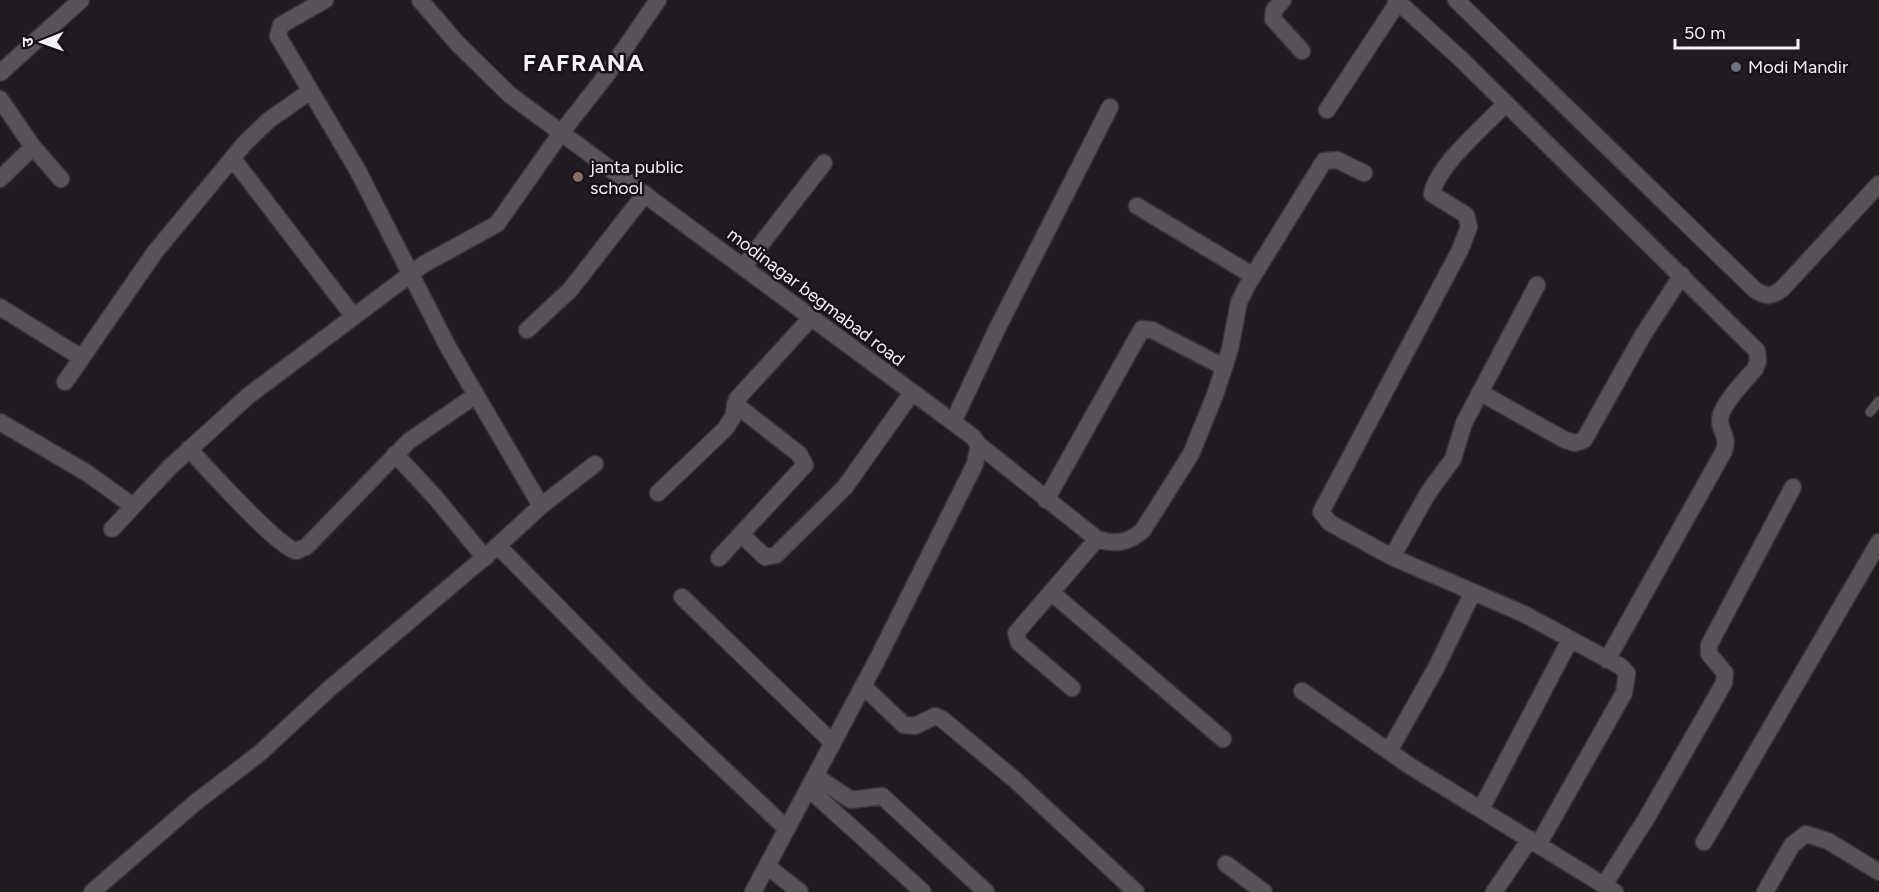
<svg xmlns="http://www.w3.org/2000/svg" width="1879" height="892" font-family="Figtree,'Noto Sans Devanagari',sans-serif">
  <rect width="100%" height="100%" fill="#201b22"/>
  <g fill="none" stroke-linecap="round" stroke-linejoin="round">
    <g stroke="#38353a" stroke-width="11">
      <path id="service" d="M1870,412L1879,401"/>
    </g>
    <g stroke="#38353a" stroke-width="19">
      <path id="minor" d="M325,0L281,25L278,36L358,171L448,347L541,506
        M1283,0L1274,10L1273,19L1302,51
        M1396,0L1463,61L1757,351L1758,361L1755,369C1746,379 1720,406 1720,420C1720,433 1729,435 1724,451L1607,660
        M1456,0L1755,290C1767,297 1771,297 1782,289L1879,184
        M0,73L81,0
        M0,99L33,147L61,179
        M1506,103C1486,125 1437,165 1432,194L1466,215L1469,227L1460,250L1321,512L1330,523L1392,557L1524,614L1620,666L1627,673L1624,693L1538,845
        M1327,110L1398,2
        M233,159L354,317
        M0,179L33,147
        M1137,206L1252,275
        M744,266L824,163
        M0,307L82,358
        M527,330L570,290L645,194
        M65,382L155,252L245,143L269,120L309,92
        M1481,393L1565,440L1575,443L1584,440L1643,335L1682,275
        M0,422L87,473L133,506
        M953,422L997,329L1110,107
        M979,445L1097,539C1115,545 1129,543 1143,530L1191,454L1215,395L1230,349L1239,302L1248,284L1324,161L1337,160L1364,173
        M189,449C209,470 274,544 296,551L306,547L409,441L476,395
        M395,454L435,497L485,558
        M658,493L725,429L733,417L737,399L811,318
        M1046,500L1142,329L1152,330L1224,367
        M112,529L170,467L248,396L424,264L497,224L561,133L608,73L658,0
        M741,534L765,557L776,555L845,487L911,394
        M498,546L641,691L787,829
        M1392,557L1428,493L1453,459L1464,423L1537,285
        M719,558L805,465L799,454L735,404
        M1052,593L1223,739
        M682,597L833,743
        M863,686L904,725L915,726L935,716L942,719L1014,779L1136,892
        M1072,688L1019,643L1016,633L1097,539
        M1302,691L1410,766L1615,892
        M1389,751L1436,668L1473,592
        M815,776L851,800L882,796L986,892
        M809,789L923,892
        M1481,809L1570,640
        M1704,842L1879,542
        M1226,864L1264,892
        M767,866L800,892
        M1604,885L1646,819L1724,683L1725,673L1709,654V645L1793,487
        M92,892L196,802L260,753L329,689L493,550L541,506L595,464
        M1494,892L1530,839
        M1765,892L1792,845L1806,834L1828,841L1879,872"/>
    </g>
    <g stroke="#38353a" stroke-width="19">
      <path id="tertiary" d="M420,0L457,43L510,95L973,437L979,445L975,464L877,660L753,892"/>
    </g>
    <use href="#service" stroke="#58535a" stroke-width="9"/>
    <use href="#minor" stroke="#58535a" stroke-width="16"/>
    <use href="#tertiary" stroke="#58535a" stroke-width="16"/>
  </g>
  <circle fill="#6b7280" stroke="#161219" stroke-width="2" cx="1736" cy="67" r="6"/>
  <circle fill="#8d6e63" stroke="#161219" stroke-width="2" cx="578" cy="177" r="6"/>
  <g text-anchor="middle" dominant-baseline="central" stroke-width="5" stroke-linejoin="round" paint-order="stroke">
    <g font-size="18" fill="#f5f2f7" stroke="#161219" text-anchor="start">
      <text x="1748" y="67">Modi Mandir</text>
      <text x="590" y="167">janta public<tspan x="590" dy="21">school</tspan></text>
    </g>
    <g font-size="18" fill="#f5f2f7" stroke="#161219">
      <text transform="translate(816 297) rotate(37)">modinagar begmabad road</text>
    </g>
    <g font-size="24" font-weight="bold" letter-spacing="1.5" fill="#f5f2f7" stroke="#161219">
      <text x="584" y="62">FAFRANA</text>
    </g>
  </g>
  <g transform="translate(42 42) rotate(269)" stroke="#161219" stroke-width="4.5" paint-order="stroke">
  <path d="M0-4.5L10 22L0 15L-10 22Z" fill="#f5f2f7"/>
  <text y="-9" font-size="16" font-weight="bold" text-anchor="middle" fill="#f5f2f7">उ</text>
  </g>
  <path d="M1675 39v9h123v-9" fill="none" stroke="#f5f2f7" stroke-width="3"/>
  <text x="1684" y="39" font-size="18" fill="#f5f2f7" stroke="#161219" stroke-width="4.5" paint-order="stroke">50 m</text>
</svg>
